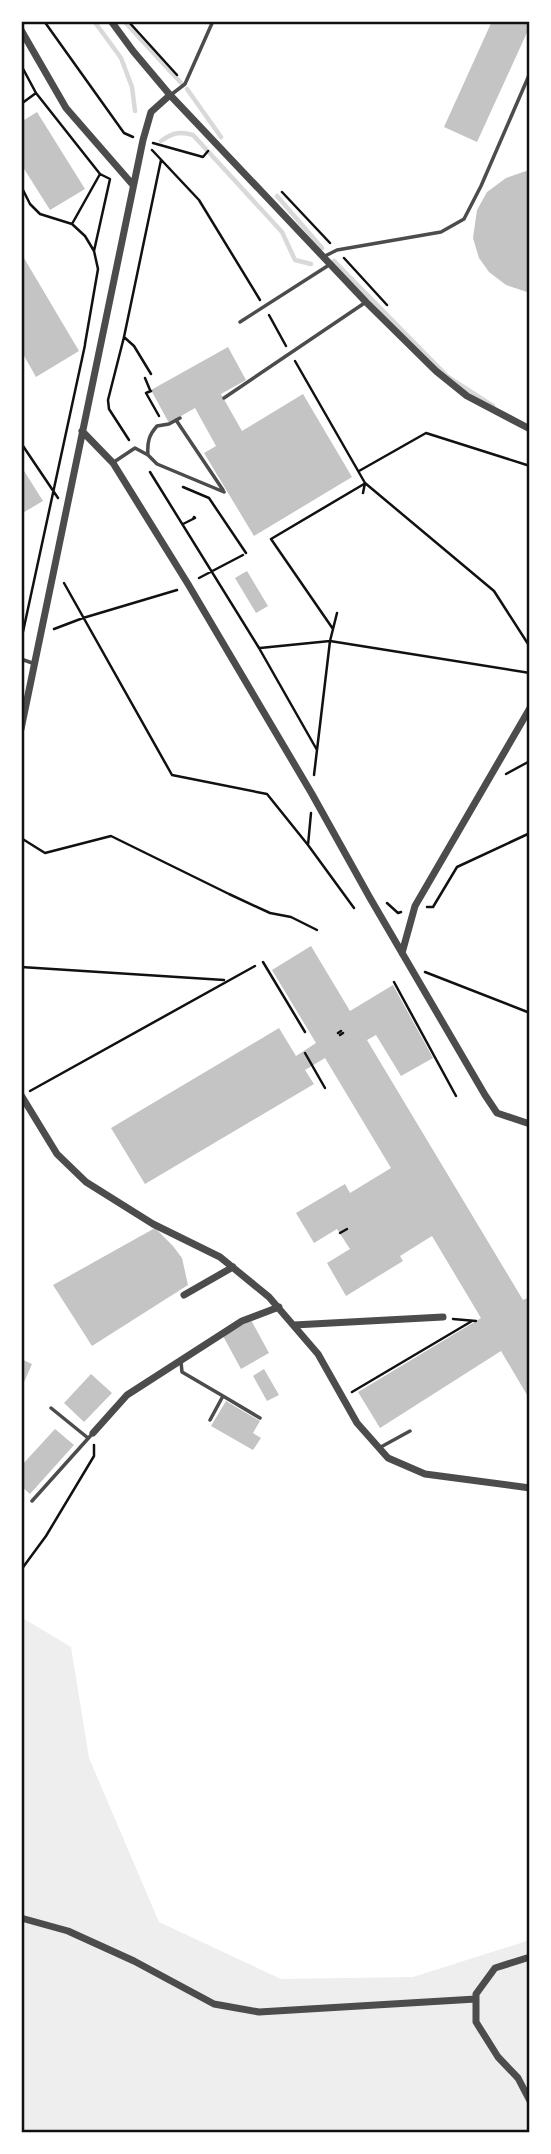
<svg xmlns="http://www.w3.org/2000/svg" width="551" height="2154" font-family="'Sofia Sans Condensed',sans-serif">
  <rect width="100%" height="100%" fill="#fff"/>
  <path fill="#eee" d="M21,1617L71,1647L89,1758L159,1922L281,1979L413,1977L530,1940V2133H21Z"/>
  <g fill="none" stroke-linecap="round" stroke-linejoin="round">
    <path stroke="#d9d9d9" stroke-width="4.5" d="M94,21L121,58L132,87L135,111
      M124,21L183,85
      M187,89L221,137
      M161,141C172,133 179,131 193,135L282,232L295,260L311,264
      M277,196L322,248
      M334,261L448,377L493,406"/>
  </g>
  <path fill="#c4c4c4" d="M492,21H530V26L477,142L444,127Z
    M37,112L85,189L50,210L21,164V122Z
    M526,171L530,172V291L527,292L506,285L489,272L479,258L473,238L477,210L487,192L506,178Z
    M21,253L79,351L36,377L23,354L21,355Z
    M228,347L246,380L221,394L242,431L303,394L352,477L254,536L204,453L216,446L195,408L169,423L151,390Z
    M21,466L43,501L21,514Z
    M247,571L268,606L256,613L235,578Z
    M311,946L350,1011L393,985L433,1058L401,1076L376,1035L367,1040L523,1300L530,1297V1400L501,1351L380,1428L358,1392L481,1318L432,1236L400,1256L403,1261L346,1296L327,1263L350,1249L337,1229L314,1243L296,1213L345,1184L350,1193L391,1168L325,1058L305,1070L314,1084L145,1184L111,1128L279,1028L296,1056L316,1043L272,970Z
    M155,1228L173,1246L182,1258L188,1285L92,1346L53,1285Z
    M251,1320L269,1353L241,1369L223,1336Z
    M21,1359L32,1364L21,1389Z
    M264,1369L279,1395L267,1401L253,1376Z
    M91,1374L112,1393L84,1422L64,1403Z
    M226,1401L260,1421L253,1433L261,1438L253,1450L211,1426Z
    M55,1429L74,1445L30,1494L21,1486V1466Z"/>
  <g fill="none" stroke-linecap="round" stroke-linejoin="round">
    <path stroke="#111" stroke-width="2.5" d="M44,21L124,133L133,137
      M128,21L177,75
      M21,65L36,93
      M21,104L36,93L100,174
      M153,143L203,157L208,151
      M152,150L199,200L260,300
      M21,186L30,204L40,214L72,224L85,236L94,251
      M282,192L330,243
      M72,224L100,174L110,179L94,251L98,269L85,344
      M344,258L387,305
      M269,315L286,346
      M124,337L134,346L151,374
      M295,361L365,483L494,591L530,647
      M145,378L150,390
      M151,391L146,393L159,416
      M129,440L109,409L108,400L124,337L161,160
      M21,443L58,498
      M359,471L426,433L530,466
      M150,472L259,648L317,750L314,775
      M183,487L209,498L246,553
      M363,493L365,483
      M183,524L195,518L194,517L193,519
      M199,578L243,555
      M64,583L172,775L267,794L308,845L354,908
      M54,629L83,618L177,590
      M333,629L271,539L364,484
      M21,641L85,345
      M260,648L330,641L530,673
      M317,750L330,641L337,613
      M506,774L530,761
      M21,838L45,853L111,836L229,894L270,913L291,917L317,930
      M308,845L311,813
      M387,903L398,913L401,912
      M427,907H433L457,867L530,833
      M263,962L305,1032
      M21,967L224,980
      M425,972L530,1013
      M394,982L456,1096
      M338,1033L341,1031
      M340,1035L343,1033
      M305,1053L325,1088
      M30,1091L255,966
      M340,1233L347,1229
      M453,1319L476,1321
      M352,1392L472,1321
      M21,1570L46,1536L94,1456V1445"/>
    <path stroke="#4c4c4c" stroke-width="3.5" d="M172,94L185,84L213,21
      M325,256L337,250L441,232L464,219L481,186L530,73
      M240,322L329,265
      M224,398L366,302
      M176,420L223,490
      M148,455C147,442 149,435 157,426L169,424L180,418
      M114,462L135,448L148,455L157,464L224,492
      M21,659L35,664
      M181,1362L182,1372L223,1396
      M51,1408L88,1438
      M210,1420L223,1396L260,1418
      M379,1448L410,1431
      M32,1501L93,1433"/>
    <path stroke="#4c4c4c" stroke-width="7" d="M111,21L133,51L170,95L366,302L436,371L467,396L530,429
      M21,30L66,108L133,185
      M82,431L113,463L188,584L312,794L370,898L485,1095L497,1113L530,1124
      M21,729L143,140L151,112L170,95
      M402,953L415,906L530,708
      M21,1095L57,1154L86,1182L153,1224L220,1257L269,1297L318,1354L357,1423L388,1458L425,1474L530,1488
      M184,1295L233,1267
      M294,1325L443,1317
      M93,1433L127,1395L242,1321L279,1307
      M21,1918L68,1931L134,1961L214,2004L259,2012L476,1999
      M530,1957L495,1968L476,1994V2022L498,2057L518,2078L530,2101"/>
  </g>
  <rect width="551" height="2154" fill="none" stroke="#ffffff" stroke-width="46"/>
  <rect x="23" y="23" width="505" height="2108" fill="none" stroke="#111" stroke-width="2.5"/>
</svg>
